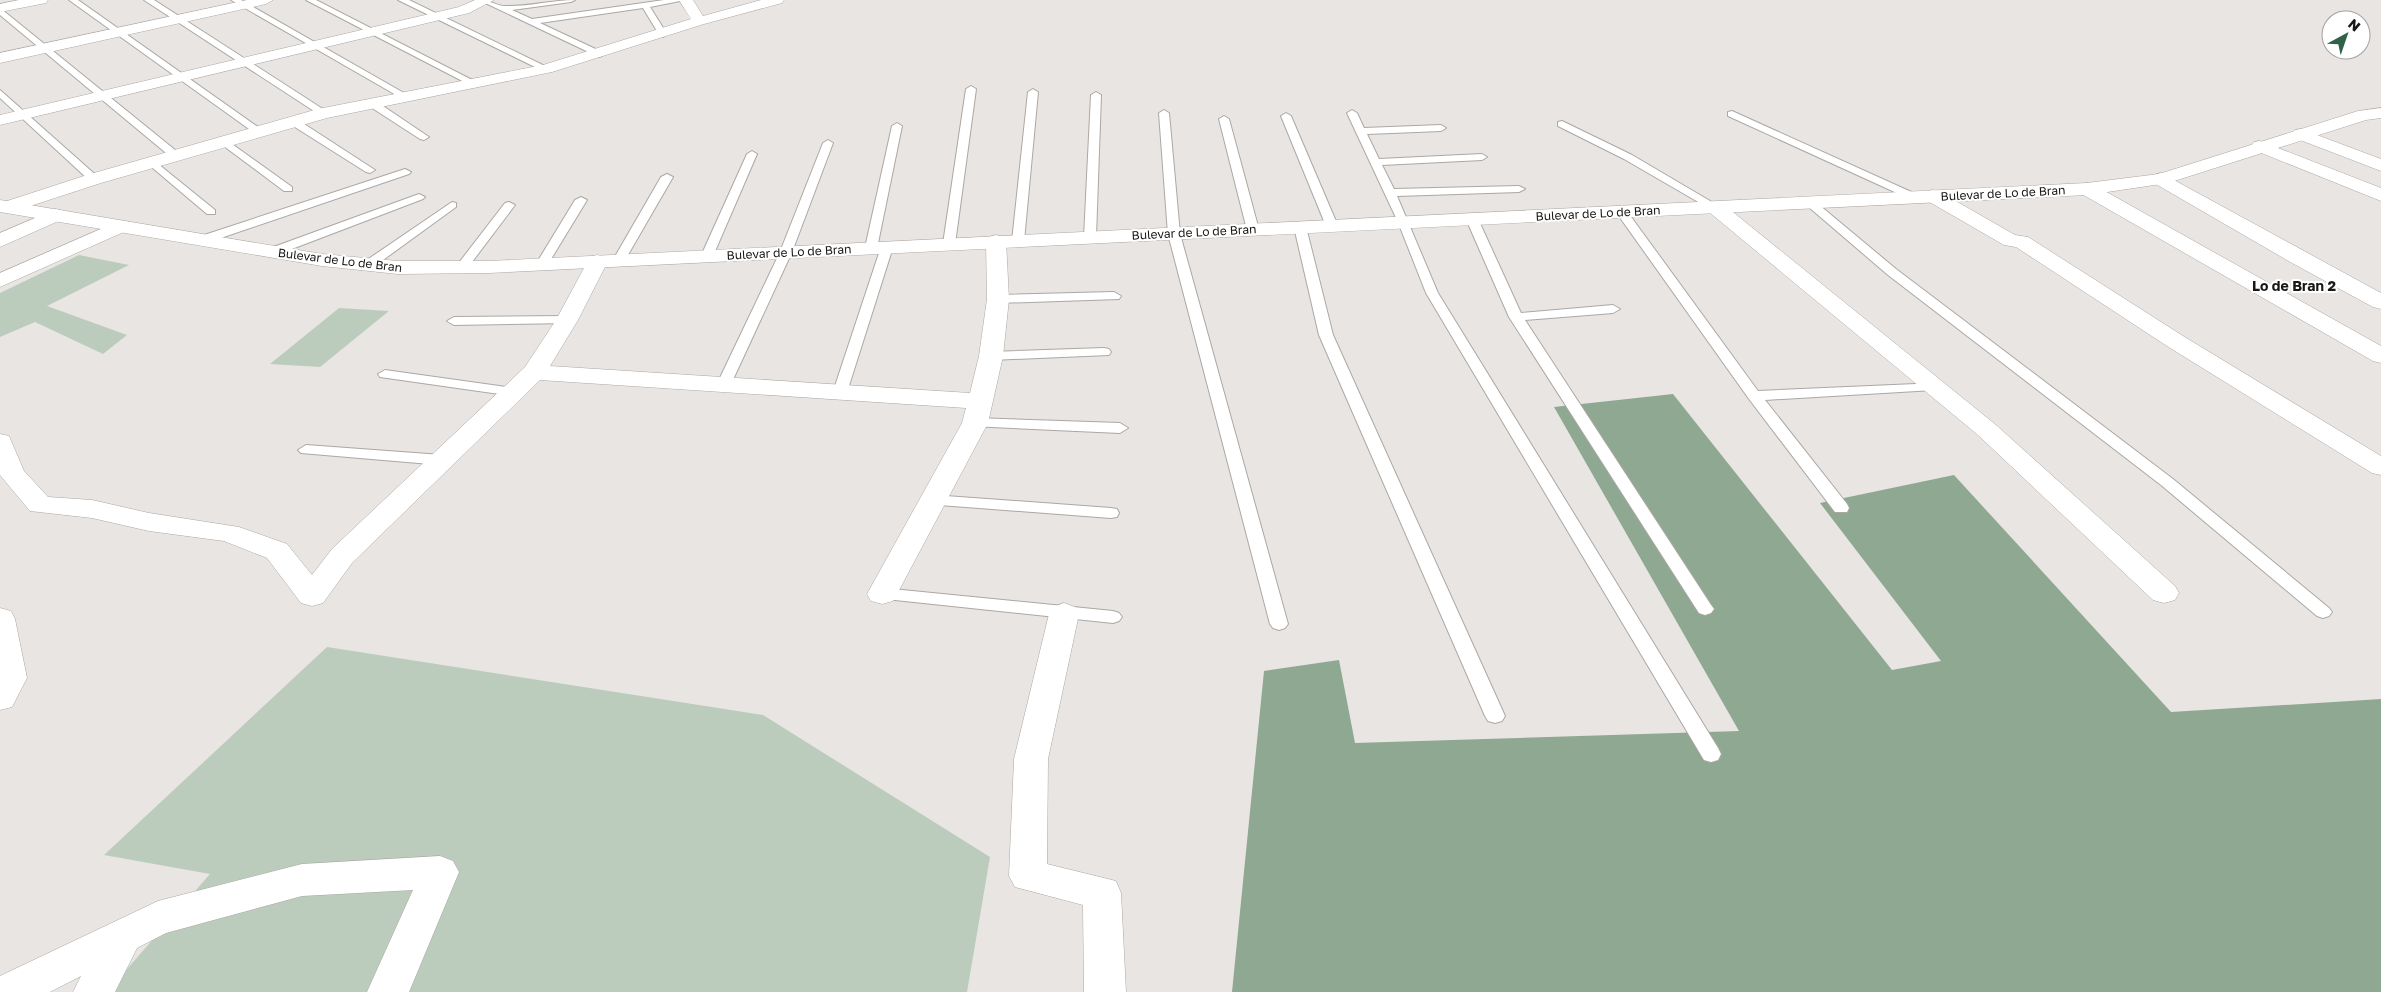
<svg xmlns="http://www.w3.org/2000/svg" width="2381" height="992" font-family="'Golos Text',sans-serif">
  <rect width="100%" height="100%" fill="#e9e5e2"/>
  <path fill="#bbccbd" d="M79,255L129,265L47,306L127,335L103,354L35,322L0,337V293Z
    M339,308L389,311L320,367L270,364Z
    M327,647L763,715L990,857L967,992H107L210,874L104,855Z"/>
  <path fill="#8fa892" d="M1673,394L1892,670L1941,661L1820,503L1954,475L2171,712L2381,699V992H1232L1264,671L1339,660L1355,743L1739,731L1554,407Z"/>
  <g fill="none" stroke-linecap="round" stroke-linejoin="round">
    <g stroke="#aba8a4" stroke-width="2">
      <path id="lane" d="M69,0H78L265,132L260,135L256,134Z
        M144,0H154L329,113L320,115Z
        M231,0H241L411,97L403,99Z
        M306,0H316L480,84L472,86Z
        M398,0H409L551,69L543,71Z
        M479,0C490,0 497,6 505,6C527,7 552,0 575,0L571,2L512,10L532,19L664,0H685L650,7L667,34L663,37L660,36L643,8L540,23L602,52V56L599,57Z
        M0,8L180,154V158H172L0,15Z
        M971,86L976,89L955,244L949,248L943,244L966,89Z
        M1033,89L1038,92L1024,241L1018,245L1012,241L1028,92Z
        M0,90L98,177V181H90L0,98Z
        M1096,92L1101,95L1096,237L1090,241L1084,237L1091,95Z
        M369,102H377L429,137L424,140L420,139L369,106Z
        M1164,110L1169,113L1180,234L1288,624L1285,628L1279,630L1273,628L1270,624L1168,234L1159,113Z
        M1352,110L1357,113L1364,128L1441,125L1446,128L1441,131L1367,134L1379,159L1482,154L1487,157L1482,160L1382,165L1394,189L1519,186L1525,189L1519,192L1397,196L1438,293L1718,748L1721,754L1718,760L1711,762L1704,760L1426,293L1398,222L1347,113Z
        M1732,111L1918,195L1920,197L1914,200L1910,199L1728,116V112Z
        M1286,113L1291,116L1338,226L1336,229L1332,230L1326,226L1281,116Z
        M1224,116L1229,119L1259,230L1257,233H1249L1247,230L1219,119Z
        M294,119L298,120L375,170L370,173L366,172L290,124V120Z
        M1562,121L1632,155L1722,208L1716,211L1712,210L1624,159L1558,126V122Z
        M897,123L902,126L877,248L871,252L865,248L892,126Z
        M225,139L292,187V191H284L221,144V140Z
        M828,140L833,143L792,252L731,384L729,387H719L717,384L780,252L823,143Z
        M752,151L757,154L713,256L707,260L703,259L701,256L747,154Z
        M152,159L215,210V214H207L148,164V160Z
        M405,169L411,172L409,174L203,244H195L193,241L195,238Z
        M667,174L673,177L625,260L623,263H615L613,260L661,177Z
        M419,194L425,197L423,199L276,255L272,256L266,252L268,249Z
        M581,197L587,200L548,264L546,267H538L536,264L575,200Z
        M1808,198L1812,199L1896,269L2173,479L2329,608L2332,612L2329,616L2323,618L2317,616L2161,485L1888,275L1804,203L1802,201Z
        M452,202L456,203V207L372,268H364L362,265L364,262Z
        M509,202L515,205L466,270H458L456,267L458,264L505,203Z
        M1622,208L1626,210L1758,391L1939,383L1941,386L1934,390L1765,400L1847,504L1849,508L1847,512H1835L1749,399L1616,212Z
        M1472,215L1478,219L1521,313L1613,305L1620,309L1613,313L1525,320L1711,605L1714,609L1711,613L1705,615L1699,613L1509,317L1466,219Z
        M1300,223L1306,227L1333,335L1505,716L1502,721L1495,723L1488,721L1485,716L1319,335L1294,227Z
        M887,243L893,247L847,392L840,396L835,395L833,392L881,247Z
        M1114,292L1121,296L1119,299L998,303L991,299L998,295Z
        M567,316L572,317L574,320L572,323L454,325L447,321L454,317Z
        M1104,348L1109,349L1111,352L1109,355L991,360L984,356L991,352Z
        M385,370L514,388L521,392L514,396L380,377L378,374Z
        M975,418L1120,423L1128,428L1120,433L970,426L967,423Z
        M306,445L442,455L450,460L442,465L301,453L298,450Z
        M932,495L1111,508L1117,509L1119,513L1117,517L1111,518L926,504L924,500L926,496Z
        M882,588L1113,611L1119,613L1122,617L1119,621L1113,623L876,598L873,594L876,590Z"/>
    </g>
    <g stroke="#aba8a4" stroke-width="1">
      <path id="street" d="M19,0H48L46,3L0,12V4Z
        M247,0H273L266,4L0,63V53Z
        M475,0H494L469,13L0,125V115L459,7Z
        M679,0H693L703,16L761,0H784L782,3L704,24L552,72L327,118L101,183L15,211L8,213L0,210L1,203L87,175L318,109L543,65L691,19Z
        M2301,129L2381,159V171L2295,138L2292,134L2295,130Z
        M2260,141L2381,188V201L2254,150L2251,146L2254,142Z
        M2161,173L2381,293V309L2373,307L2292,263L2154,183L2152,179L2154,175Z
        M2087,183L2094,185L2381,346V363L2373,361L2080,193L2077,189L2080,185Z
        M1933,190L1940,192L2015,235L2028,237L2183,336L2381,456V475L2372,473L2167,346L2016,247L2004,245L1926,200L1923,196L1926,192Z
        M1716,202L1723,204L1996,425L2175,586L2179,593L2175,600L2164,603L2153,600L1978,435L1709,212L1706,208L1709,204Z
        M56,209L63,211L66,215L63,219L0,247V233Z
        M119,221L126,223L129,227L126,231L0,287V273Z
        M996,235L1003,237L1006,241L1009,299L1003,356L988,423L897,594L893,601L882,604L871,601L867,594L962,423L966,408L540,380L352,563L323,603L312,606L301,603L267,558L224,541L149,531L92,518L30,511L0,475V434L9,436L24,471L48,497L92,500L149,513L239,527L287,544L312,575L332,549L525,367L556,320L590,257L597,255L604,257L608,261L578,320L550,366L970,393L979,356L987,299L986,241L989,237Z
        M1064,603L1075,607L1079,614L1048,759L1047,864L1116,881L1121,893L1126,992H1084L1083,905L1015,887L1009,876L1014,759L1049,614L1053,607Z
        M0,608L11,611L15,619L27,678L12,707L0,710Z
        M440,856L453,861L459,872L409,992H367L413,890L302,896L166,933L137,948L115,992H73L81,976L50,992H0V976L158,901L302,864Z"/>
    </g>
    <g stroke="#aba8a4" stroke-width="1">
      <path id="secondary" d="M2381,108V118L2366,120L2168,183L2087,195L489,273L398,274L322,266L0,212V200L322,254L398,261H489L2087,183L2159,174L2358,111Z"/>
    </g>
    <use href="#lane" fill="#fff" fill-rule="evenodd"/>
    <use href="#street" fill="#fff" fill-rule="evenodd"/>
    <use href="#secondary" fill="#fff" fill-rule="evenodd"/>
  </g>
  <g text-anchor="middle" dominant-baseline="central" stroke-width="4" stroke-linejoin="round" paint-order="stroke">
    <g font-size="12" fill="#181716" stroke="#fff">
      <text transform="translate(2003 193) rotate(-3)">Bulevar de Lo de Bran</text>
      <text transform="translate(1598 213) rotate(-3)">Bulevar de Lo de Bran</text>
      <text transform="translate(1194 232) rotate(-3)">Bulevar de Lo de Bran</text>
      <text transform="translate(789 252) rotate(-3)">Bulevar de Lo de Bran</text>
      <text transform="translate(340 260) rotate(7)">Bulevar de Lo de Bran</text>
    </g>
    <g font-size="14" font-weight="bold" fill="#181716" stroke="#fff">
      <text x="2294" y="285">Lo de Bran 2</text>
    </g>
  </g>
  <g transform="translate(2346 35) rotate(40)"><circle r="24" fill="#ffffff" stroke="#a3a2a2"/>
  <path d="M0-4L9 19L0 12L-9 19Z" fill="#2f6246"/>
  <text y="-8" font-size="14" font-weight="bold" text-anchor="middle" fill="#181716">N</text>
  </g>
</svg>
